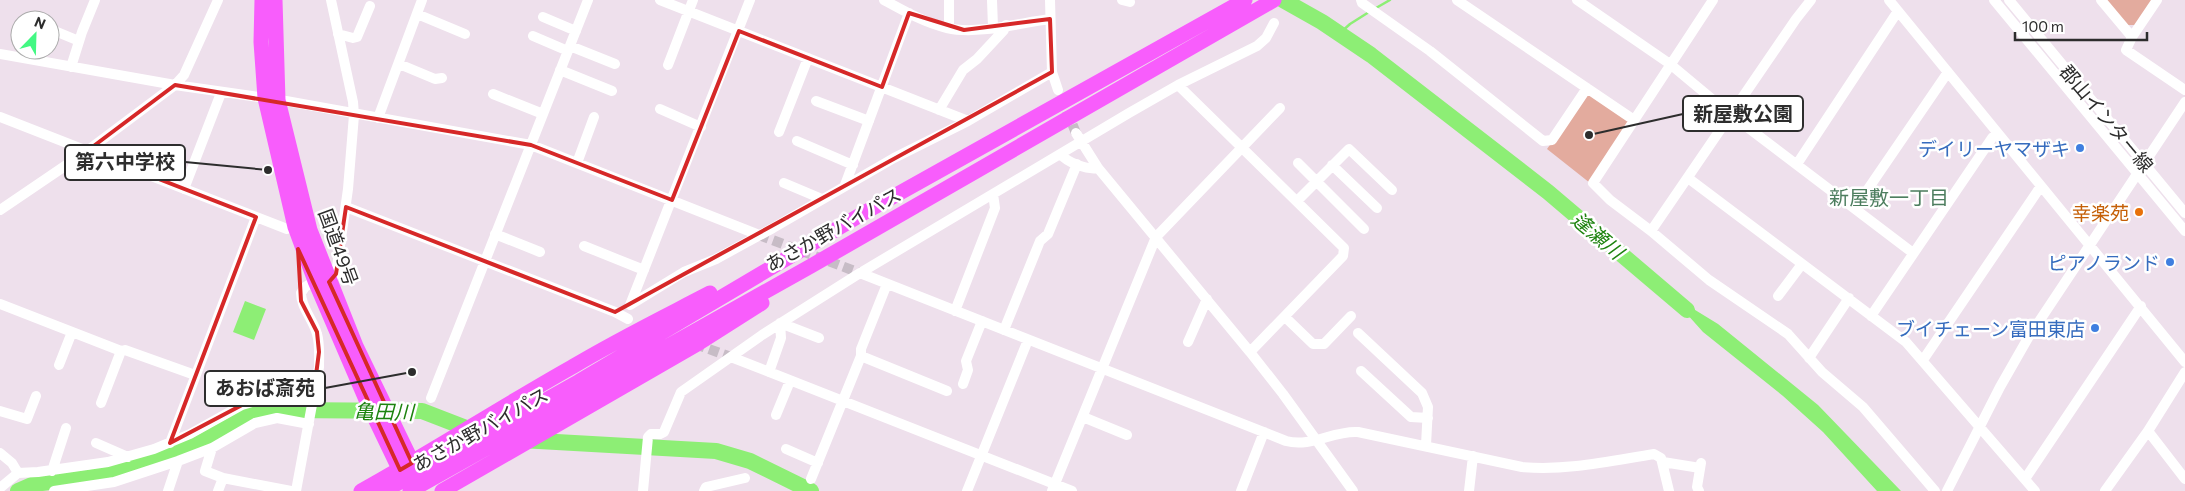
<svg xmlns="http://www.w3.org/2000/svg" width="2185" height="491" font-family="Commissioner,'Noto Sans JP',sans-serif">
  <rect width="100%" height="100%" fill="#eee0ec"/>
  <path fill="#e3ab9e" d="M2106,0H2152L2135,25H2127Z
    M1588,91L1631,120L1590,183L1547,149Z"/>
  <path fill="#8dee75" d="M1669,294L1718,324L1818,405L1901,491H1877L1823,432L1783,396L1703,332Z
    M245,301L266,309L254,340L233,332Z"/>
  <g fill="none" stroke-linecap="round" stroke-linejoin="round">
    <path stroke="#8dee75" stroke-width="2.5" d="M1376,8L1390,0
      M1339,34L1350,24L1369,12"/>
    <path stroke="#8dee75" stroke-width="16" d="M1283,0L1322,22L1371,55L1548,192L1687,310
      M521,440L716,451L750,461L811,491
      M18,491L34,484L92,477L142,464L196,445L251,414L283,410L422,411L479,433"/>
    <path stroke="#c7bcc6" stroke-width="10" stroke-dasharray="10 5" stroke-linecap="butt" d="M1061,97L1076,133
      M759,235L860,273
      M695,344L731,357"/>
    <path stroke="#fff" stroke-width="10" d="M660,0L968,121
      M750,0L630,305L684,272L716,259L773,228L894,158L968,121L1052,72
      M884,0C904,11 925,23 947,28C977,35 1019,23 1050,19
      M949,0V28
      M992,0L993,27
      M1050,0L1052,72L1058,90
      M1122,0L1130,2
      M1361,0L1362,3L1430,51L1543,141L1552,140L1587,88
      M1457,0L1634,120
      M1577,0L1670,64L1730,114L1913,253
      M1713,0L1593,183L1610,200L1651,231L1709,280L1788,334L1822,372L1863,407L1935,491
      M1889,0L2185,362
      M1994,0L2185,231
      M2009,0L2185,213
      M2101,0L2132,37
      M2157,0L2132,37L2126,50L2185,90
      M417,14L465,34
      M543,17L576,31
      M50,29L79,41
      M338,34L353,38L357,37L370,6
      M533,36L568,51
      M570,46L615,64
      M0,54L175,85L286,101L531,145L759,235
      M399,64L435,79L442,78
      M668,65L693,0
      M71,67L82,32L95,0
      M560,70L612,91
      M1178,85L1344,248L1343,256L1250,352
      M493,94L543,114
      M816,101L869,121
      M660,109L701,127
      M939,110L963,70L977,59L1004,30L1006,25
      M0,117L287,229L295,227
      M378,118L422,0
      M779,132L808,58
      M1076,133L1098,168L1250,352L1283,394L1353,491
      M797,141L853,165
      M1061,154C1067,163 1088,170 1098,168
      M577,163L594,117
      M1298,163L1364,229
      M1797,164L1898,11
      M1332,165L1377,208
      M1688,178L1906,342L2035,491
      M784,183L822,199
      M845,185L909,13
      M184,189L221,93
      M1297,201L1349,149L1392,190
      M346,207L615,312L628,319
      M1855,208L1948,72
      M0,210L87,151L175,85L184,75L218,0
      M1651,231L1796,19L1811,0
      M495,234L540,252
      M584,246L644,270
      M860,273L1286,441C1311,448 1334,430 1358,432L1522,467C1567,471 1610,461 1654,454L1661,458L1669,491
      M329,282L336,274L348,189L354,115L353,102L331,0
      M1778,296L1802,264
      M0,304L121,351L125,350L195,375
      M955,311L995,208L993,194
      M1871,316L1992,138L1997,133
      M1285,317L1313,344H1324L1351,316
      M784,321L788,326L819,338
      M1004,330L1040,241L1048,234L1077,164
      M1358,333L1422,393L1428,407L1426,445
      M1188,342L1207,299
      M861,356L947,391
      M731,357L1072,491
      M1809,358L1849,298
      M1923,360L2041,186
      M59,365L72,332
      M1361,371L1411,417L1428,418
      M769,372L781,338L780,323
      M963,384L968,370L966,361L982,321
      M431,398L588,0
      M101,403L121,351
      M0,411L27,419L36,396
      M776,415L790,381
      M1083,417L1127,435
      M2148,431L2185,479
      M96,443L128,457
      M170,443L256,217
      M212,448L205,471L223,478L291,491
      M786,449L818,463
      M0,453L12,463L18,473
      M1663,462L1700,468
      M52,471L66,428
      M811,479L861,356V349L887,284
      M2025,479L2141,306
      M0,488L18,473L38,472L108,462L154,449L190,434L242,405L265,398H313
      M54,491L114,482L178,461L212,448L255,423L277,418L309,424
      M168,491L178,461
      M218,491L223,478
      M296,491L319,367C319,356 320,344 317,334C313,319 301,308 301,293L305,287L315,281
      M643,491L648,437L651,434H660L664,432L681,392L762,335L860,273L1129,113L1178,85L1257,46L1266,38L1274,23
      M704,491L706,487L745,478
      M967,491L1028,340
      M1052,491L1156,237L1280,108
      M1241,491L1264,432
      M1469,491L1473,456
      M1699,491L1697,487L1701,463
      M1947,491L2000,387L2028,338L2185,102
      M2105,491L2148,431L2185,372"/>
    <path stroke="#f85dfc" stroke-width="15" d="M262,0L261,42L265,98L295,227L315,281L367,402L403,477
      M275,0L278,100L310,230L356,346L417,472
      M361,491C433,451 501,407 572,367C617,340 664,317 710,293
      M384,491L578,382L862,214L1245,0
      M410,491L811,266L1274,0
      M442,491L699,343L762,303"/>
  </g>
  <path fill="none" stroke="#d62828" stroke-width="4" stroke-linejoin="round" d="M909,13L964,30L1050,19L1052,72L615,312L346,207L336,274L329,282L412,463L400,470L298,249L301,301L317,332L319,352L313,398H265L242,405L170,443L256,217L87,151L175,85L531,145L672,200L739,31L882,87Z"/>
  <g fill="#3f7fe0" stroke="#fff" stroke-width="2">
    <circle cx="2080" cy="148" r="5"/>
    <circle cx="2170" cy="262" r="5"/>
    <circle cx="2095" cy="328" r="5"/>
  </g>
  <circle fill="#e8710a" stroke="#fff" stroke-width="2" cx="2139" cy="212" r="5"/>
  <g text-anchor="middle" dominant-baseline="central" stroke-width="5" stroke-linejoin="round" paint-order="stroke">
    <g font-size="19" fill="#2d2d2d" stroke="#fff">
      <text transform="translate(2107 118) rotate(50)">郡山インター線</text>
      <text transform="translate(833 229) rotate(-29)">あさか野バイパス</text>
      <text transform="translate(339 247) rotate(70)">国道49号</text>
      <text transform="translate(480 429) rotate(-29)">あさか野バイパス</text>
    </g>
    <g font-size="19" fill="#366cbe" stroke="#fff" text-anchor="end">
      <text x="2070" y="148">デイリーヤマザキ</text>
      <text x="2160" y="262">ピアノランド</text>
      <text x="2085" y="328">ブイチェーン富田東店</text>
    </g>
    <g font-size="19" fill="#c56008" stroke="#fff" text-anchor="end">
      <text x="2129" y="212">幸楽苑</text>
    </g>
    <g font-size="20" fill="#4d7e5f" stroke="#fff">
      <text x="1889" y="197">新屋敷一丁目</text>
    </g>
    <g font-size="20" font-style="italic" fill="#1d830f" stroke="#fff">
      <text transform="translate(1598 235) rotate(40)">逢瀬川</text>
      <text transform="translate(384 411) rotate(1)">亀田川</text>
    </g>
  </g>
  <path fill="none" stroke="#2d2d2d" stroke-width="2" d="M1589 135L1683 114M268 170L185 162M412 372L325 388"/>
  <g fill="#2d2d2d" stroke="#fff" stroke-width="2">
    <circle cx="1589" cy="135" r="5"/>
    <circle cx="268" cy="170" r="5"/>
    <circle cx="412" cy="372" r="5"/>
  </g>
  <g fill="#fff" stroke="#2d2d2d" stroke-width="2">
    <rect x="1683" y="96" width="120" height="35" rx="5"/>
    <rect x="65" y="145" width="120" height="35" rx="5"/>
    <rect x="205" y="371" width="120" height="35" rx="5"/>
  </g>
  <g font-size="20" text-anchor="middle" font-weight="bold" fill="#2d2d2d">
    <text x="1743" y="121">新屋敷公園</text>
    <text x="125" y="169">第六中学校</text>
    <text x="265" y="395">あおば斎苑</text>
  </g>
  <g transform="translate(35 35) rotate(23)"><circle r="24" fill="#ffffff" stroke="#ababab"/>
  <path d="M0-4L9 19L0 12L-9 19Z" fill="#43f883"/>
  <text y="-8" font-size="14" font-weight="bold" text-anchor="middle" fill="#2d2d2d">N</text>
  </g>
  <path d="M2015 32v8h132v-8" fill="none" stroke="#2d2d2d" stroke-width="2.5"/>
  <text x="2022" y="32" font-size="15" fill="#2d2d2d" stroke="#ffffff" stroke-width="4" paint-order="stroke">100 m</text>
</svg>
